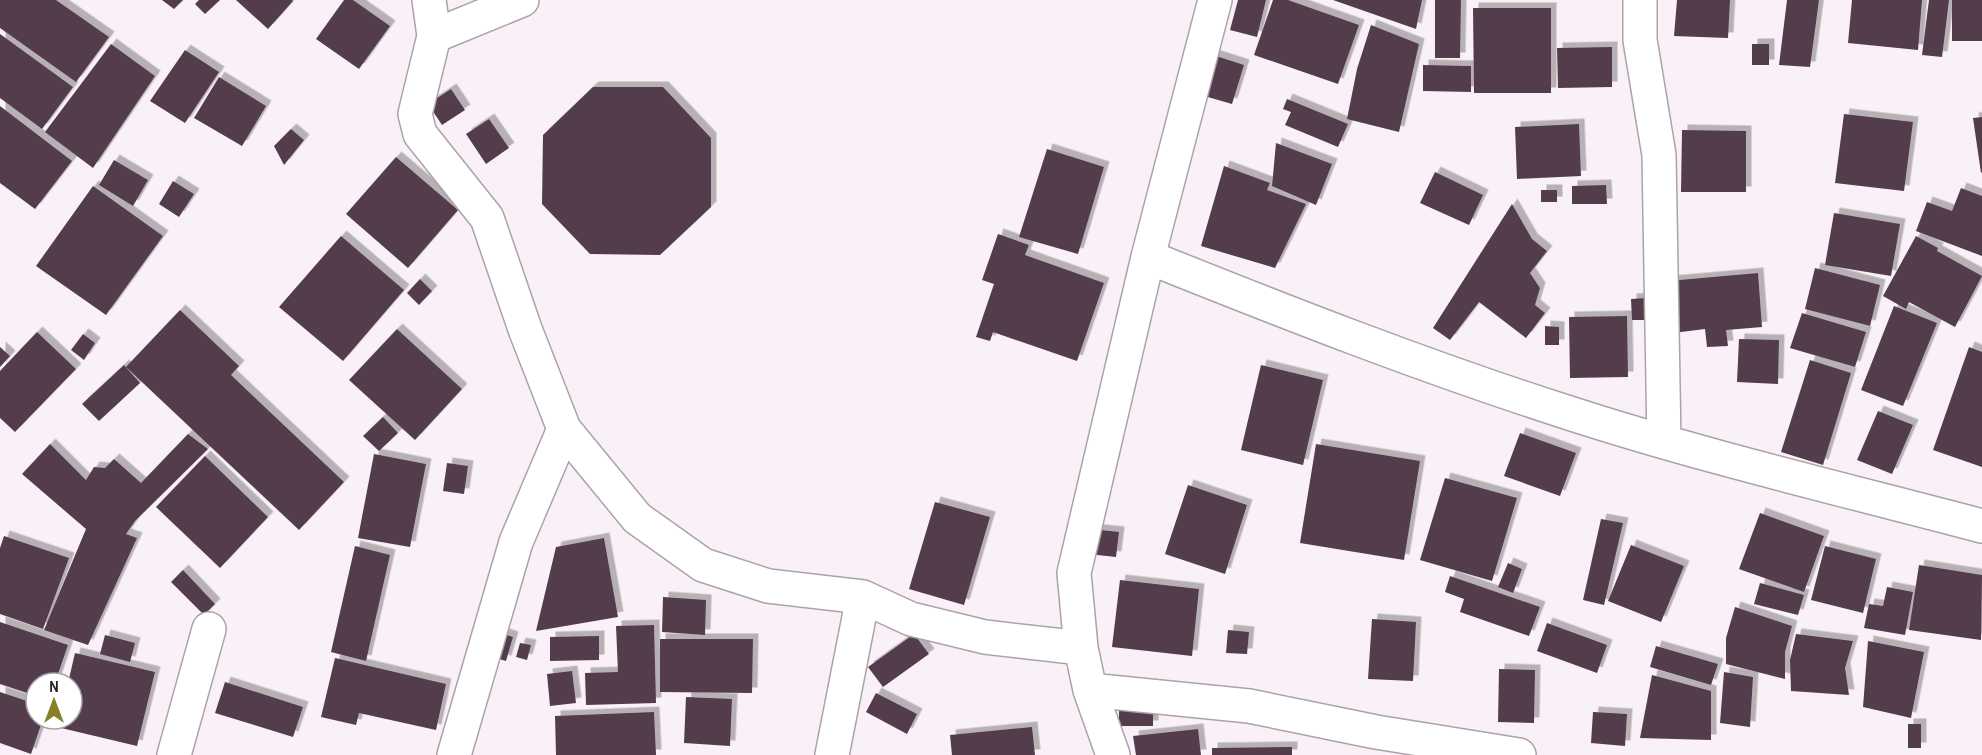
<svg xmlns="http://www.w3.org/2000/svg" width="1982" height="755" font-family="'Archivo Narrow',sans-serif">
  <defs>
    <filter id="shadow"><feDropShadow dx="5.5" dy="-5.5" stdDeviation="0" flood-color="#0004"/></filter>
  </defs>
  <rect width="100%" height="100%" fill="#f9f1f7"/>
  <path fill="#533c4e" filter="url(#shadow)" d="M0,0H56L109,37L76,82L0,28Z
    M162,0H183L174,9Z
    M199,0H220L205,14L195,4Z
    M236,0H292L293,1L268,29Z
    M344,0H353L390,26L359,69L316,39Z
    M1238,0H1266L1257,37L1230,30Z
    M1273,0H1288L1359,25L1338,84L1254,55Z
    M1333,0H1422L1416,29Z
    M1435,0H1461L1460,58H1435Z
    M1677,0H1730L1728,38L1674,36Z
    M1787,0H1819L1810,67L1779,65Z
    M1852,0H1922L1918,50L1848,43Z
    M1929,0H1949L1942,57L1922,55Z
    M1952,0H1982V41H1952Z
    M1473,8H1551V93H1474Z
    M1371,25L1419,44L1399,132L1347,119L1357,69Z
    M0,34L73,87L42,129L0,98Z
    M111,44L155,76L93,168L45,132Z
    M1752,44H1769V65H1752Z
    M1612,47V87L1558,88L1557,48Z
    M185,50L219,72L185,123L150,101Z
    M1213,55L1244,65L1232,104L1201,95Z
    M1423,65L1471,66V92L1423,91Z
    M219,77L266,106L242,146L194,118Z
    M593,87H663L711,138V207L660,255L590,254L542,204L543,135Z
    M451,89L465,110L442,125L428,104Z
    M1287,99L1348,124L1338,147L1285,125L1291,112L1283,109Z
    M0,106L72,161L35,209L0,183Z
    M1844,114L1913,122L1904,191L1835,183Z
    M1982,117V172L1981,173L1973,118Z
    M489,119L509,148L486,164L466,134Z
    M1579,124L1581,176L1517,179L1515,127Z
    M291,129L304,140L284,165L274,146Z
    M1682,130L1746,131V192H1681Z
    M1276,143L1332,164L1316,205L1272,186Z
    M1047,149L1104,167L1078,254L1019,237Z
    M396,157L458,210L408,268L346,214Z
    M114,160L148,180L133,206L99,185Z
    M1224,166L1270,183L1267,190L1306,204L1275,268L1201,246Z
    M1435,172L1483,195L1469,225L1420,203Z
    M173,181L194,194L179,217L159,204Z
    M1606,185L1607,204H1572V186Z
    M93,186L163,236L106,315L36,266Z
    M1961,188L1982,196V256L1916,231L1927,202L1952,211Z
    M1541,190H1557V202H1541Z
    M1512,204L1532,239L1547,251L1530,273L1540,288L1535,305L1545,313L1526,338L1479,302L1450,340L1433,328Z
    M1834,213L1900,224L1891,276L1825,265Z
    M998,234L1029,245L1025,255L1104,283L1077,361L993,332L990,341L976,337L994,284L982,280Z
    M341,236L404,290L343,361L279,307Z
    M1916,236L1938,248L1937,251L1982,276L1955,327L1909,302L1906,309L1883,296Z
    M1815,268L1880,285L1870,326L1805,309Z
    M1758,273L1762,327L1726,330L1728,346L1707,347L1705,329L1673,333L1668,281Z
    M420,279L432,291L419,305L407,293Z
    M1645,298L1646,320H1632L1631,299Z
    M1894,306L1937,323L1903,406L1861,390Z
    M180,310L239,366L231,375L344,482L299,530L126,367Z
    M1802,313L1866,332L1855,367L1790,348Z
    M1627,316L1628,377L1570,378L1569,317Z
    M1545,326L1559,327V345H1545Z
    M397,329L462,389L415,440L349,380Z
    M37,332L76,369L15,432L0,418V371Z
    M83,334L95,343L84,360L71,350Z
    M1739,339L1779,340L1778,384L1737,382Z
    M0,347L10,356L0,367Z
    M1969,347L1982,352V467L1933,450Z
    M1810,360L1851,373L1823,465L1781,452Z
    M124,365L140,383L99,421L82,404Z
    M1261,365L1323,380L1303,465L1241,450Z
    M1878,411L1913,425L1892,474L1857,460Z
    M383,417L398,433L379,451L363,436Z
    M1520,433L1576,453L1560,496L1504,476Z
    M188,434L208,449L135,521L126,534L137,538L88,645L44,630L86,529L22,474L50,444L86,480L94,467L105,468L114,459L141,483Z
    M1316,444L1420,461L1404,560L1300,543Z
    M374,454L426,464L410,547L358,538Z
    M205,456L268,517L220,568L156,507Z
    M447,463L468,466L464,494L443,491Z
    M1445,478L1517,498L1492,581L1420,560Z
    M1188,485L1247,505L1225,574L1165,554Z
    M935,502L990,517L964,605L909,589Z
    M1760,513L1824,536L1804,592L1739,569Z
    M1601,519L1623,523L1604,605L1583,600Z
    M1091,529L1119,532L1116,557L1088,554Z
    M4,536L69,558L43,629L0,614V548Z
    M604,538L618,617L536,631L556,547Z
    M1631,545L1684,566L1661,622L1608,601Z
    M355,546L390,555L366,661L331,652Z
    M1825,546L1876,559L1863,613L1811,600Z
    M1508,563L1522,569L1513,593L1498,587Z
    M1919,565L1982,575L1981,640L1909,630Z
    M183,570L215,604L204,615L171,582Z
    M1450,576L1540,607L1529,636L1460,612L1464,599L1445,592Z
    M1120,580L1199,589L1192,656L1112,647Z
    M1760,583L1804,595L1798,615L1754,604Z
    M1887,587L1913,592L1905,635L1864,628L1869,604L1883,606Z
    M663,597L706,600L705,635L662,632Z
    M1735,607L1792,626L1785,652V679L1726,664V638Z
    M1372,619L1416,622L1413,681L1368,679Z
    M0,622L68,645L55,683H36V696L0,684Z
    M1547,623L1607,645L1597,673L1537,651Z
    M654,625L656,703L586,705L585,673L618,672L616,626Z
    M1228,630L1249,632L1247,654L1226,653Z
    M498,632L513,637L506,661L489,656Z
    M914,634L929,654L883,687L868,667Z
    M1796,634L1853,641L1845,668L1849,695L1791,691L1790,660Z
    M105,635L135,643L130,662L100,654Z
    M599,636V660L550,661V637Z
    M660,639H753L752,693L660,692Z
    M1868,641L1924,652L1911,718L1863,707Z
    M520,643L531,645L527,660L516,657Z
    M1656,646L1718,664L1711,685L1650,667Z
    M75,653L155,672L137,746L57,727L59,719H72V683H68Z
    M335,658L446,684L436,730L359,713L356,725L321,717Z
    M1499,669L1535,670L1534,723L1498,722Z
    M572,671L576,703L550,706L547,674Z
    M1724,672L1753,677L1750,727L1720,723Z
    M1652,675L1711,691V740L1640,738Z
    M225,682L303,707L293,737L215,713Z
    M0,692L36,704V719H43L31,754L0,743Z
    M876,693L917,714L907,734L866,712Z
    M686,697L732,699L730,746L684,743Z
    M1119,706L1153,707V726H1119Z
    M654,712L656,755H556L555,716Z
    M1593,712L1627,714L1625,746L1591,743Z
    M1908,724H1921V748H1908Z
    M1032,727L1035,755H952L950,735Z
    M1198,729L1201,755H1136L1133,736Z
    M1292,747V755H1212V748Z"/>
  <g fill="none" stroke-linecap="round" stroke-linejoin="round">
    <g stroke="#aaa3a8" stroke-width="36">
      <path id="minor" d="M429,0L434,36L415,114L420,134L487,218L525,329L564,429L637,518L703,565L768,586L863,597L911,619L985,637L1081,648
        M1640,0V40L1659,155L1664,442
        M434,36L522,0
        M1148,257C1285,312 1423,366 1563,411C1701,456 1842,489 1982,526
        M1090,690L1249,706L1376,732L1519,755
        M174,755L209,629
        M454,755L516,542L564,429
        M832,755L863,597
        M1113,755L1090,690L1081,648L1074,573L1148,257L1215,0"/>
    </g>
    <use href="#minor" stroke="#fff" stroke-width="33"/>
  </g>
  <g transform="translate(54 701)"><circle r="28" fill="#ffffff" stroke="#a7a5a7" stroke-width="1.5"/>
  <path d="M0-4.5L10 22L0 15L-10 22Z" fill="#887f26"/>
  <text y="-9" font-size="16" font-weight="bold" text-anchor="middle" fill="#221f22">N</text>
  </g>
</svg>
